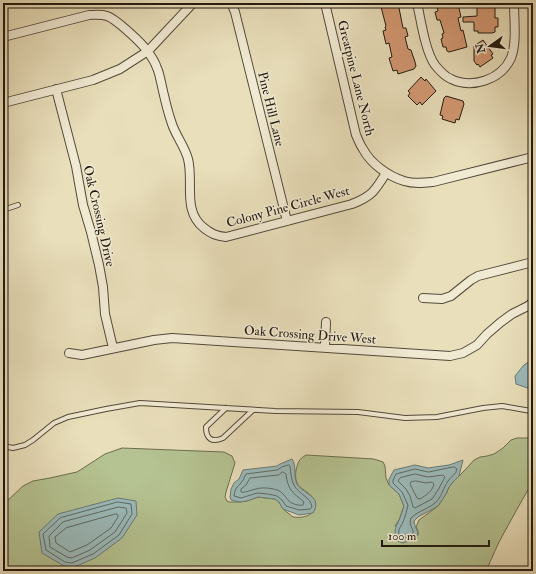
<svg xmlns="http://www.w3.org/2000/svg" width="536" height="574" font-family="'IM FELL Double Pica',serif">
  <rect width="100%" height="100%" fill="#e9dfbb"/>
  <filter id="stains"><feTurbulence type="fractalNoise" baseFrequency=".005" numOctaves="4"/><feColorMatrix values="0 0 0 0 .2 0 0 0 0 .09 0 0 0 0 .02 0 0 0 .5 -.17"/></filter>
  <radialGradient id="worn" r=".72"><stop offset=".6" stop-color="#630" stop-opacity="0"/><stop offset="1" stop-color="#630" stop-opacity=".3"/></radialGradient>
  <path fill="#b5c291" stroke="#6b6e50" d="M517,438H528L533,440V481L516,511L499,542L486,571H3V502H6L23,486L33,481L50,478L77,472L105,454L122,448L224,452L232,456L235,463L226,492L225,497L227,501L229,502H240L247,501L258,497L275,499L279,502L283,509L293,517C296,517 300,518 302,517C311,516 319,509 314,500C307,487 293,491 296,470C298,462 299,459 306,455L374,459L383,462L385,466L386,478L389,485L399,494L404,506L399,520L395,526L418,535V531L416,527L419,520L438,506L446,494L449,487L453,482L465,470L474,460L480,457L487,456L494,454L503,448L511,440Z"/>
  <path fill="#9bbaba" stroke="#6a7a76" d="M533,359V390L516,384L515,376L524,365Z
    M292,459C297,466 293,476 297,484C304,495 323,496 313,513L299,515L283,509L279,502L275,499L258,497L247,501L240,502L231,500L230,497L231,489L234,483L239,479L243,470L277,466L280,464Z
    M463,460L459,476L453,482L449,487L446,494L438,506L418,517L414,521C414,526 418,530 418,535L414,539L403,543L397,541C393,529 396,528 400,518C401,514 403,510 404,506L399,494L389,485V479L394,470L415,465L428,468L449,465Z
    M118,498L136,501L137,515L122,538L95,558L72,568L64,566L42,553L39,532L58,514Z"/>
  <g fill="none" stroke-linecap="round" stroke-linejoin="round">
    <path stroke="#5e6a64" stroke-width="1" d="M289,465L290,466C291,473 291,480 294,485C298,494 311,497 312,507L310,509L299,510L286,506L282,500L277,496L268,494L257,493L241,498L234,496C235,486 239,487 243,480C244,478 245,476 246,474L277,470L282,467Z
      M454,467L457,469C456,475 451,476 448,481C443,488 442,497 435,503C428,509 418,511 411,518C408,526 414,528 413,534L403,539L400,538C397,530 400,528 403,522C405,517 407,510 408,505L402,492L393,483V480L396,474L415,469L428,472Z
      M283,472L286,474C288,490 292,492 304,502L303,505C299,506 292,504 289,501C285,497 283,492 277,490C271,488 262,487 256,489C250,490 246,493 241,492V489L246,485L250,478L278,475Z
      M415,474L428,477L443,475L445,477L438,490L432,499L415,508L413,507L410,496L406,489L398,481L400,478Z
      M416,481L426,483L432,482L434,484C432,492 426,495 420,499L417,498L410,484L411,482Z
      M118,502L131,504L132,514L119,535L93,554L72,563L65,562L46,550L43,534L60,518Z
      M119,507L126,508L127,513L115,532L90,550L72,558L67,557L50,547L49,536L63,522Z
      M116,514L118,515V517L111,528L87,545L70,552L56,543L55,537L66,528Z"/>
  </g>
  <path fill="#d39872" stroke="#21190f" d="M380,3H398L403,28H406L408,36L405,37L408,49L411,50L415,62L416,66L414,69L398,74L397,70L393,71L389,58L392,57L389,43L386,44L383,31L386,30L385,27L386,26Z
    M447,3H454L455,5L458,4L461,17L458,18L461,31L463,30L467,47L449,52L447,51L446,47H443L441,39L443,38L442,34L444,33L440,20H437L435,12L438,11L437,7L439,5Z
    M477,3H495V18H498V27H495V32L492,33H478V31H474V22H463V17L477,16Z
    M483,40L493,54L491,55L493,58L480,67L478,64L477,65L474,61V46Z
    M421,77L425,81L426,79L436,91L422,105L420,102L417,105L408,96L410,93L408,91Z
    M446,96L463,101L464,104L459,120L456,119L455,123L442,119L443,116L440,115L444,98Z"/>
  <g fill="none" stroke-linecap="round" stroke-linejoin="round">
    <g stroke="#534a3a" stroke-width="6">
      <path id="service" d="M3,210L18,205
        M226,408L206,427C206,439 212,443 223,438L253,410
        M3,446L13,448L25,445L33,440L54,423L68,417L106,409L140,403L275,411L358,412L405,418L437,417L483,408L502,406L531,411L533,410"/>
    </g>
    <g stroke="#534a3a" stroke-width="10">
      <path id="minor" d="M231,3L235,12L287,221
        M325,3L356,135C358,139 360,145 363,149C371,164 388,176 404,181C414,184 423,183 433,182L533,157
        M417,3C421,20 425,51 435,65C439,70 444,76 451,79C472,89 501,80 511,58C517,43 514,20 514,3
        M3,37L89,15C95,15 101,14 107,16C116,19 142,43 148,52C151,56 155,62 157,68C159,72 160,78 161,82C164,96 167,110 172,124C176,136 185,147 188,159C194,182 182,211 204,228C212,234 216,236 226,237L352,204C372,196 375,191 386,173
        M56,89L76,166L83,205L91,232L99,265L103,287L105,314L113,348
        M3,103L93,80L120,69L148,51L193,3
        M423,298L442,299L451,296L471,280L478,276L533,262
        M325,347L326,322
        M69,353L82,355L154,340L172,338L450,356L463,353L477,345L487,334L501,322L512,314L528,306L533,302"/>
    </g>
    <use href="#service" stroke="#f1ead3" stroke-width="4"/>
    <use href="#minor" stroke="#f1ead3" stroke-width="8"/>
  </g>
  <g text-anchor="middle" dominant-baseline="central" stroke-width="3" stroke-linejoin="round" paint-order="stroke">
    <g font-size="13" fill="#21190f" stroke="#f1ead3">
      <text transform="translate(356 78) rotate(76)">Greatpine Lane North</text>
      <text transform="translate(271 109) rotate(76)">Pine Hill Lane</text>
      <text transform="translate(288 207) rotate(-15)">Colony Pine Circle West</text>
      <text transform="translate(99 216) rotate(77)">Oak Crossing Drive</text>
      <text transform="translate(310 335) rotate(4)">Oak Crossing Drive West</text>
    </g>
  </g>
  <rect width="536" height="574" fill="none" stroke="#e9dfbb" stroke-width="16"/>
  <rect x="4" y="4" width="528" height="566" fill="none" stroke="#21190f" stroke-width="2"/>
  <rect x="8" y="8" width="520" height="558" fill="none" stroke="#21190f"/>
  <g transform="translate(490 46) rotate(256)" stroke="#f1ead3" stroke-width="3" paint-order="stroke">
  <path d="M0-3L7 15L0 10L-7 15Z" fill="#21190f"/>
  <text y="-6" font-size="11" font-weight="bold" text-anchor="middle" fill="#21190f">N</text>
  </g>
  <path d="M382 540v6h107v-6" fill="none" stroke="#21190f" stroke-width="2"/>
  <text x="388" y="540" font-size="12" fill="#21190f" stroke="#f1ead3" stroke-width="3" paint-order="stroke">100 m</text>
  <rect width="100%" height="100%" filter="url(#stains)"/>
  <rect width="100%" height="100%" fill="url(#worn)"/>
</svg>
